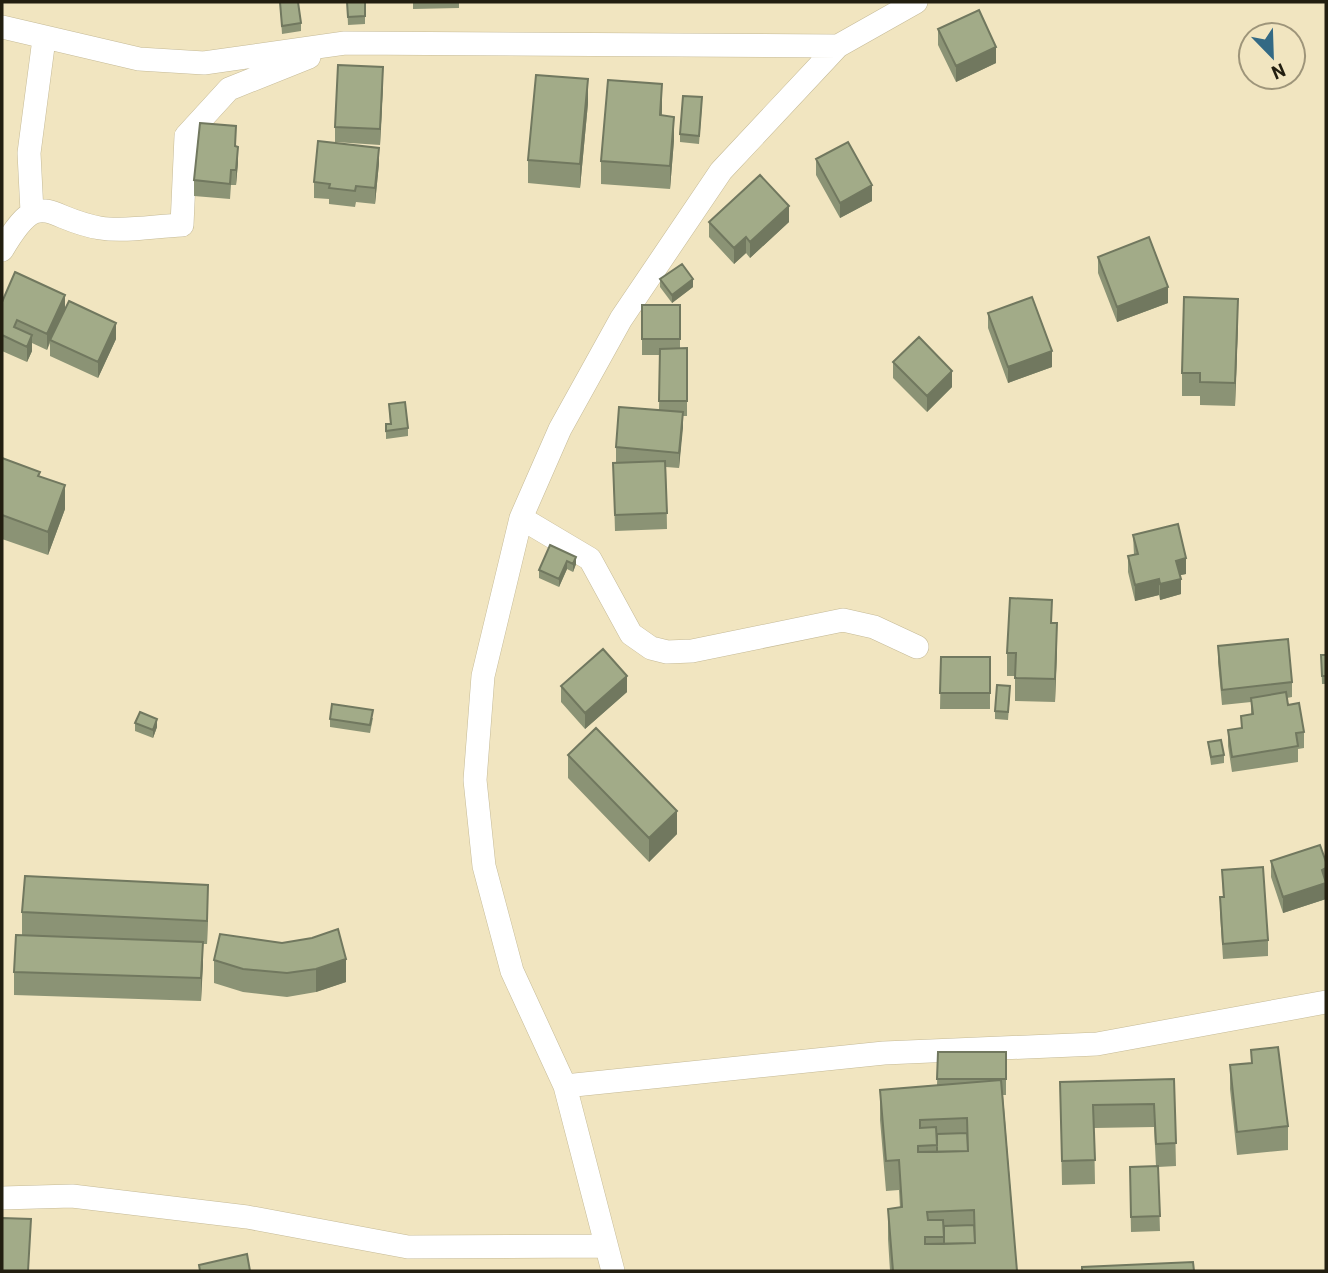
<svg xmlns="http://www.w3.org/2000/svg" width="1328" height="1273" font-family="Barlow,sans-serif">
  <rect width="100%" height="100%" fill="#f1e5c0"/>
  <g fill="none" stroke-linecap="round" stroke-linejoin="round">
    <g stroke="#c5ba96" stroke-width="24">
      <path id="minor" d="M2,27L139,59L204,63L345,43L838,46
        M32,212L29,153L44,39
        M2,250C41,184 45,219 100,228C125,232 156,226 182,225L186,136L229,89L309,57
        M521,518L590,559L631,634L651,648L667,652L692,651L843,620L874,627L917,647
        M565,1086L884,1053L1097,1044L1326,1002
        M2,1198L72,1196L247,1217L408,1247L606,1246
        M613,1271L565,1086L512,971L484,866L475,780L483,676L521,518L560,429L621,319L721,171L838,46L916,2"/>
    </g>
    <use href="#minor" stroke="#fff" stroke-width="23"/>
  </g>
  <path fill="#8b9375" d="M280,2L301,23V31L282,34Z
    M347,2H365V24L348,25Z
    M413,2H459V8L413,9Z
    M938,29L996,63L956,82L938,45Z
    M383,83L380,145L335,142V127Z
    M588,103L580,188L528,183V160Z
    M702,105L699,144L680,142V134Z
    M662,107V116L674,140L670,189L601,184V161Z
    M236,146L238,162L236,185H231L230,199L194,196V180Z
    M816,159L872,201L840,218L816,175Z
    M379,163L375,204L356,202L355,207L329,204V199L314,198V182Z
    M709,222H789L750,258L746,253L734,264L709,237Z
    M1098,257L1168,303L1117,322L1098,273Z
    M660,279L693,287L672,303L660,287Z
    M2,302L65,309L116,339L98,378L50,356V343L47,350L32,343V351L27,362L2,351Z
    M642,305H680V348H687V416H683L679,468L666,467L667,529L615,531L613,463H616V447L659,410L660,355H642Z
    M988,313L1052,367L1008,383L988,328Z
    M1238,322L1235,406L1200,405V396H1182V373Z
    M893,362L952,387L927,412L893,378Z
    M389,404L408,428V436L386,439V424H390Z
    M2,458L40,477L65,509L48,555L2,539Z
    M1133,535L1186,574L1180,575L1181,594L1160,600L1159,595L1135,601L1128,572V556L1134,555Z
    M550,545L576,564L573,572L567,569L559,587L539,578V570Z
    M1052,623L1057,646L1055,702L1015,701V676H1007V653Z
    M1218,646L1292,682V697L1287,698L1288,705L1304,732V748L1298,749V762L1232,772L1228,746V730L1241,728V716L1251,715V702L1222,705L1218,662Z
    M1321,655H1326V684H1322Z
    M941,657H990V709H940Z
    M561,686L627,692L585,729L561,702Z
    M1010,694L1008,720L995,719V711Z
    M373,718L370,733L330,727V719Z
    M135,723L157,727L153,738L135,731Z
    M1208,742L1224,755V763L1211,765Z
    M568,755L677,834L649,862L568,778Z
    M1271,861L1326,862V899L1283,913L1271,877Z
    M1222,870L1268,940V956L1223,959L1220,913V897H1223Z
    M208,908L207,944H203L201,1001L14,995V972L77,938L22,935V912Z
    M282,943L346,982L316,992L287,997L243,992L214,983V960Z
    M1251,1050L1288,1126V1150L1237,1155L1230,1089V1065L1251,1063Z
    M938,1052H1006V1095H1003L1017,1271H890L888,1239V1209L900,1208L899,1190L886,1191L880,1120V1090L937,1085Z
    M1174,1079L1176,1166L1158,1167L1160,1231L1131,1232L1130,1183L1156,1166L1154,1127L1094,1128L1095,1184L1062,1185L1060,1082Z"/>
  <path fill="#71785f" d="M996,47V63L956,82V66Z
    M383,67V83L380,145V129Z
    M588,79V103L580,188V164Z
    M662,84V107L660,139V115Z
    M674,117V140L670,189V166Z
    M238,147V162L236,185V170Z
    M379,148V163L375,204V188Z
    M872,185V201L840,218V203Z
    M789,206V222L750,258V242Z
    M746,237V253L734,264V248Z
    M693,279V287L672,303V295Z
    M1168,287V303L1117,322V307Z
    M65,295V311L50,340L47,350V334Z
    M1238,299V322L1235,406V383Z
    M116,323V339L98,378V362Z
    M32,335V351L27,362V347Z
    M1052,351V367L1008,383V367Z
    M952,371V387L927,412V396Z
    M683,412V428L679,468V453Z
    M65,485V509L48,555V532Z
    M576,557V564L573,572V564Z
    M1186,558V574L1176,576V561Z
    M567,561V569L559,587V579Z
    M1159,579V595L1135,601V585Z
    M1181,579V594L1160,600V584Z
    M1057,623V646L1055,702V679Z
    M627,676V692L585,729V713Z
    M157,719V727L153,738V730Z
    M677,811V834L649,862V838Z
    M1326,868V899L1283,913V897L1322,870Z
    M208,885V908L207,944V921Z
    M203,942V965L201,1001V978Z
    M346,959V982L316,992V969Z"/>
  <path fill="#a2ab88" stroke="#71785f" stroke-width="2" fill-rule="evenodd" d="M280,2H298L301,23L282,26Z
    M347,2H365V16L348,17Z
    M979,10L996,47L956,66L938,29Z
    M338,65L383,67L380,129L335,127Z
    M536,75L588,79L580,164L528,160Z
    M608,80L662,84L660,115L674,117L670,166L601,161Z
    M683,96L702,97L699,136L680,134Z
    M200,123L236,126L235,146L238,147L236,170H231L230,184L194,180Z
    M318,141L379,148L375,188L356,186L355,191L329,188L330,184L314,182Z
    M848,142L872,185L840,203L816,159Z
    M760,175L789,206L750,242L746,237L734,248L709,222Z
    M1149,237L1168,287L1117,307L1098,257Z
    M682,264L693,279L672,295L660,279Z
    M15,272L65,295L47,334L17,320L14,327L32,335L27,347L2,335V302Z
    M1032,297L1052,351L1008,367L988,313Z
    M1184,297L1238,299L1235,383L1200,382V373H1182Z
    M69,301L116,323L98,362L50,340Z
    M642,305H680V339H642Z
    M919,337L952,371L927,396L893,362Z
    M687,348V401H659L660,349Z
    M405,402L408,428L386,431V424H391L389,404Z
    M619,407L683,412L679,453L616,447Z
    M2,458L40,472L38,476L65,485L48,532L2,515Z
    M665,461L667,513L615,515L613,463Z
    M1178,524L1186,558L1176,561L1181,579L1160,584L1159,579L1135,585L1128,556L1138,554L1133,535Z
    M550,545L576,557L573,564L567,561L559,579L539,570Z
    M1010,598L1052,600L1051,623H1057L1055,679L1015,678L1016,653H1007Z
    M1288,639L1292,682L1222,690L1218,646Z
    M603,649L627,676L585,713L561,686Z
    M1321,655H1326V676H1322Z
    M941,657H990V693H940Z
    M997,685L1010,686L1008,712L995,711Z
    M1286,692L1288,705L1299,703L1304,732L1296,733L1298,746L1232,757L1228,730L1242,728L1241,716L1253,714L1251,698Z
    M332,704L373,710L370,725L330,719Z
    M140,712L157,719L153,730L135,723Z
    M596,728L677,811L649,838L568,755Z
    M1221,740L1224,755L1211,757L1208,742Z
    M1320,845L1326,862V868L1322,870L1326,883L1283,897L1271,861Z
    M1263,867L1268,940L1223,944L1220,897H1224L1222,870Z
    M25,876L208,885L207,921L22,912Z
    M338,929L346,959L316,969L287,973L243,969L214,960L220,934L282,943L312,938Z
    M16,935L203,942L201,978L14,972Z
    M1278,1047L1288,1126L1237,1132L1230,1065L1252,1063L1251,1050Z
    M938,1052H1006V1079H937Z
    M1174,1079L1176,1143L1156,1144L1154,1104L1093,1105L1095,1160L1062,1161L1060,1082Z
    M1001,1080L1017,1271H893L888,1209L902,1207L899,1160L886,1161L880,1090ZM967,1118L968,1151L918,1152V1146L937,1145L936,1127L920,1128V1120ZM974,1210L975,1243L925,1244V1237H944L943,1220H928L927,1212Z
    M967,1133L968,1151L937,1152V1134Z
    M1158,1166L1160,1216L1131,1217L1130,1167Z
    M2,1218L31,1219L28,1271H2Z
    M974,1225L975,1243L944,1244V1226Z
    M247,1254L250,1271H200L199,1265Z
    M1193,1262L1194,1271H1082V1267Z"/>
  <rect width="1328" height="1273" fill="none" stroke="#221e10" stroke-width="7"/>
  <g transform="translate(1272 56) rotate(157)"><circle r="33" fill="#f1e5c0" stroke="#9e957a" stroke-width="2"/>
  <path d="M0-5L12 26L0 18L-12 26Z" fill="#336984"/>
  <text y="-10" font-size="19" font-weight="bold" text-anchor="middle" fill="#221e10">N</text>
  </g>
</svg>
